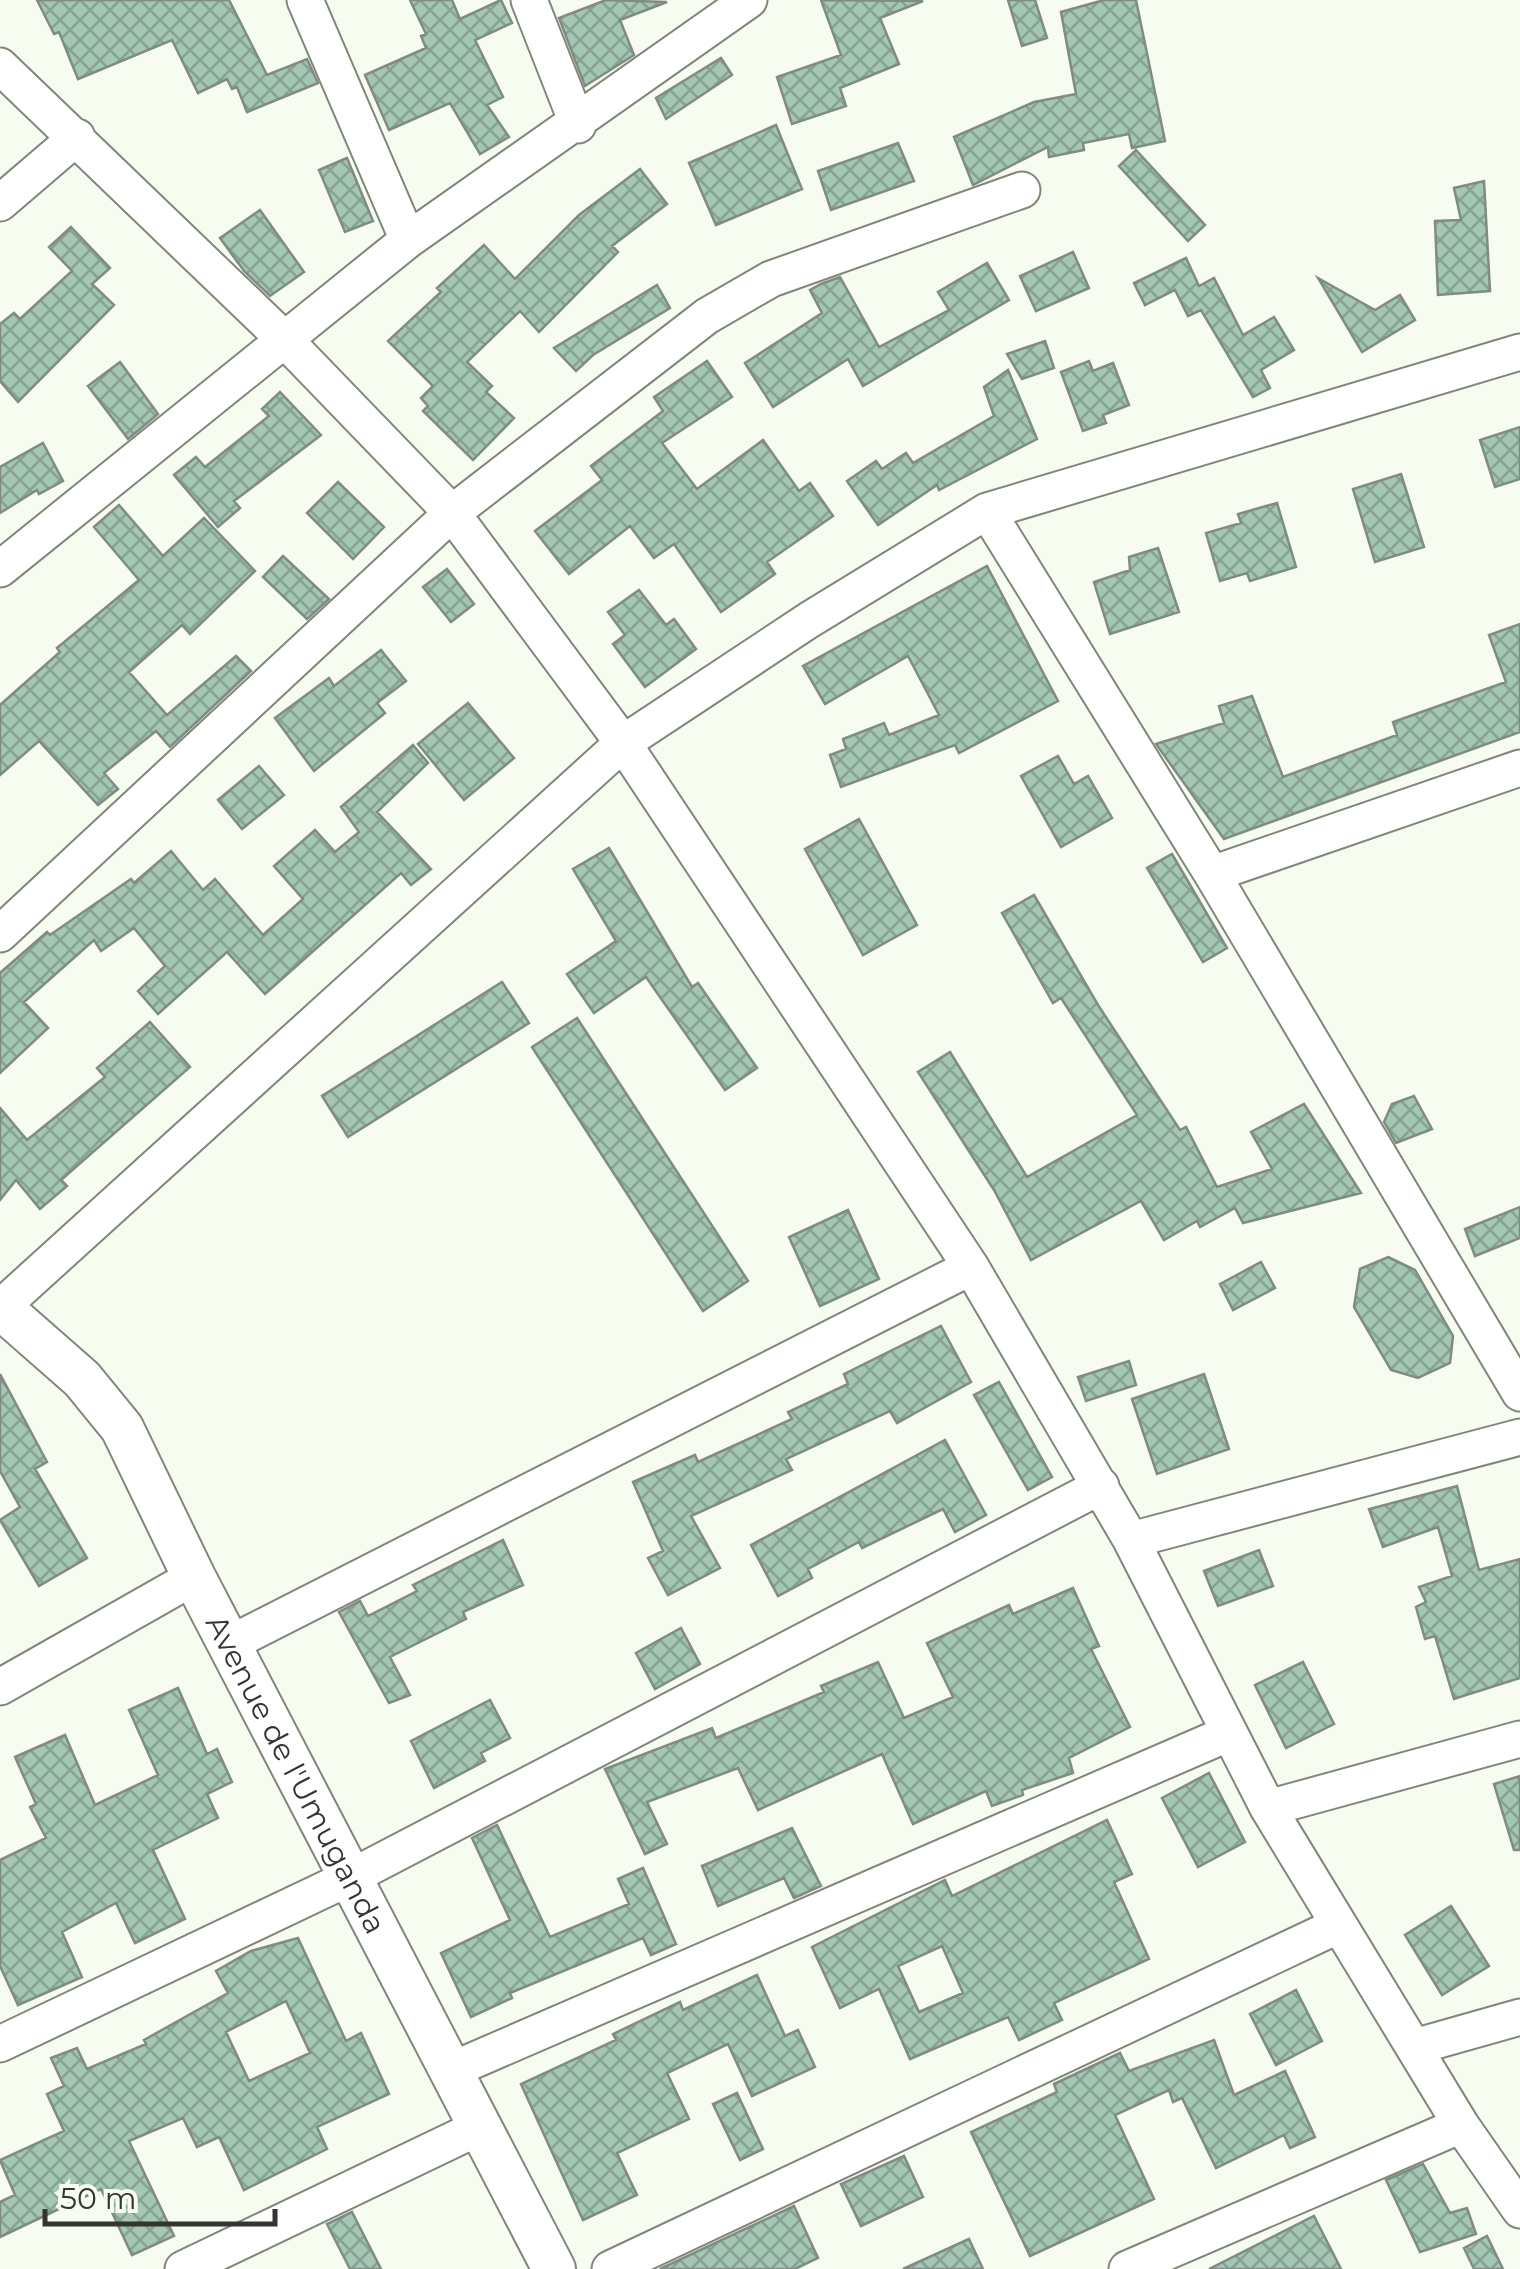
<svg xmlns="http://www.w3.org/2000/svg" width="1520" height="2269" font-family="Montserrat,sans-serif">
  <defs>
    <pattern id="building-cross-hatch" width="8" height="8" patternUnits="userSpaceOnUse" patternTransform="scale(2.5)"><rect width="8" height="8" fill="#a4c7b3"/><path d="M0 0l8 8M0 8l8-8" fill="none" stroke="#86a292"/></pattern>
  </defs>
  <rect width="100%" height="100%" fill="#f6fcf0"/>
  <path fill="url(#building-cross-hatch)" stroke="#7f8b84" stroke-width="2.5" fill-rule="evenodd" d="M37,0H229L267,75L307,59L318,83L247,112L237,87L232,89L227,79L198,93L172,40L78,79L59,32L54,34Z
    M410,0H452L460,19L501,0L512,23L475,40L503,97L487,105L509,137L480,154L450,103L389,130L365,75L426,48L421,36L426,34Z
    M606,0L667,2L620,20L634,55L585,86L559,18Z
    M821,0L923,1L880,18L899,64L840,88L846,106L792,124L777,77L841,55Z
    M1008,0H1035L1047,38L1022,46Z
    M1104,0H1136L1165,141L1132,148L1129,134L1083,143L1084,150L1049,157L1048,147L973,185L954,137L1034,102L1076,94L1061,12Z
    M721,58L732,75L666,119L656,98Z
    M776,125L802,189L716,225L689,163Z
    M898,143L914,181L831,210L818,171Z
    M1136,150L1205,225L1188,241L1119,166Z
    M347,158L373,221L345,232L319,170Z
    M640,169L667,204L612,246L618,252L539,332L520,311L467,362L492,386L486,392L514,418L473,460L423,411L428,406L421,398L433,386L388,341L441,292L437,288L484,245L515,279L579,215Z
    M1484,181L1490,291L1438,295L1435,221L1461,220L1454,188Z
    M260,210L304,272L270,296L244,271L220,238Z
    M71,227L110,268L92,284L114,305L18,402L0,381V324L14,313L20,319L72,271L49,247Z
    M1073,252L1089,288L1036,311L1020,276Z
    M1186,258L1199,286L1214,278L1243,335L1274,317L1294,350L1261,370L1270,388L1253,397L1201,310L1188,316L1175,290L1145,305L1134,283Z
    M987,263L1009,300L863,386L848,359L773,407L745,363L822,313L810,290L821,284L840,277L879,347L949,310L938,292Z
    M1318,278L1375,310L1400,295L1415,320L1362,352Z
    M657,285L670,308L593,355L576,371L554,348Z
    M1045,341L1054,368L1022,379L1007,354Z
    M707,361L732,397L662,443L697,489L763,440L799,491L810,483L833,516L767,562L775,574L721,612L674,544L654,558L630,526L569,574L535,531L602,480L591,466L663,411L654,397Z
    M1089,361L1093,371L1113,363L1129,405L1103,415L1106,423L1083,431L1061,372Z
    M120,362L158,414L128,439L88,386Z
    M1008,370L1037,439L939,490L937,485L878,525L847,481L876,461L882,469L906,453L913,463L994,416L984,387Z
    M280,392L321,435L234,501L240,508L218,527L174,475L196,457L205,467L269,416L262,409Z
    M1520,427V479L1495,487L1480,440Z
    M43,443L63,481L39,494L37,490L0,513V467Z
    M1401,474L1424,547L1375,562L1353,489Z
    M338,482L384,527L353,559L307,513Z
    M1277,503L1296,567L1250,581L1247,573L1220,581L1206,533L1241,523L1238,514Z
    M119,505L163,556L204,518L255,571L190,634L182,625L129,672L167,715L236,656L251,671L170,747L156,731L104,773L118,789L98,805L39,741L0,775V705L60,652L57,648L139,580L94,527Z
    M1158,548L1179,612L1110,634L1094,582L1130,570L1129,557Z
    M283,556L329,599L307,619L263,577Z
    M987,566L1058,701L959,753L955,745L841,787L830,755L846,749L843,739L884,723L889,735L939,715L908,656L825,704L803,666Z
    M447,569L474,604L451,622L423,587Z
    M639,590L666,625L674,619L696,649L645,687L613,644L625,635L608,612Z
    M1520,624V732L1224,839L1156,744L1224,723L1219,706L1252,696L1283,777L1397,735L1393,722L1506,682L1489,635Z
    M381,650L406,681L377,703L385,713L314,771L275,718L329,678L334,686Z
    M468,703L514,758L464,800L418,744Z
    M413,745L428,763L377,812L431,869L411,885L401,873L265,994L227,952L158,1014L138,991L165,966L134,928L101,951L94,940L24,1002L48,1028L0,1073V973L47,932L50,935L131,879L134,883L171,851L203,890L215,879L263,935L303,899L274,866L315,830L335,852L359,832L341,807Z
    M1058,756L1074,784L1088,776L1112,818L1061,847L1021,776Z
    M259,766L284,795L242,829L218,800Z
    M859,819L917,925L863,955L805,849Z
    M609,848L692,987L698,983L757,1068L725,1090L646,977L594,1013L567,974L616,941L573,869Z
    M1172,854L1227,948L1203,962L1147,868Z
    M1034,895L1098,1005L1180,1130L1186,1127L1217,1187L1272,1169L1251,1132L1304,1104L1361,1193L1243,1223L1235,1208L1200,1227L1197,1221L1164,1240L1141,1201L1031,1260L994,1190L918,1072L950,1052L1027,1177L1137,1115L1061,998L1053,1003L1002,913Z
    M502,982L529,1023L348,1137L322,1096Z
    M577,1018L748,1281L703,1311L532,1047Z
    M150,1022L190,1067L61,1180L67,1186L40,1209L16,1180L0,1200V1108L27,1140L105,1077L97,1068Z
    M1414,1096L1432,1129L1396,1143L1384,1122L1392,1104Z
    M1520,1207V1238L1475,1256L1465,1229Z
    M848,1210L879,1279L820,1306L789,1237Z
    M1388,1257L1415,1270L1453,1336L1450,1363L1418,1378L1391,1370L1354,1307L1360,1269Z
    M1261,1262L1275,1288L1233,1310L1220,1284Z
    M941,1326L971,1382L897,1423L890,1411L786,1459L792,1470L691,1516L720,1568L668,1595L648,1558L663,1551L633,1482L695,1455L698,1462L792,1419L788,1412L848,1384L844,1374Z
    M1129,1361L1136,1385L1086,1401L1078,1377Z
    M0,1374L47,1462L35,1469L87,1558L39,1586L0,1520L20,1507L0,1471Z
    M1204,1374L1229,1449L1157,1474L1132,1399Z
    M999,1382L1052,1477L1028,1490L974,1395Z
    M945,1440L986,1515L955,1532L943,1509L862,1548L859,1542L808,1569L812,1578L778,1596L751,1545Z
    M1457,1486L1479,1570L1520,1559V1678L1454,1699L1435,1636L1425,1639L1416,1607L1426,1602L1419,1587L1452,1576L1438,1527L1383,1547L1369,1509Z
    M503,1540L523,1585L463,1612L466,1619L390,1657L410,1695L389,1703L339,1612L360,1601L368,1616L417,1591L413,1585Z
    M1259,1550L1273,1586L1218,1606L1204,1571Z
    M1073,1588L1099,1646L1091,1649L1130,1727L1069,1758L1073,1773L1022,1790L1023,1795L992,1806L986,1791L913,1824L882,1754L758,1810L738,1768L647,1802L667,1844L645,1854L605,1769L712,1728L716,1738L824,1692L821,1686L878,1662L904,1718L953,1697L927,1643L1009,1605L1013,1614Z
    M681,1628L700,1664L655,1689L636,1653Z
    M1303,1662L1334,1724L1286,1748L1255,1685Z
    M178,1688L207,1754L217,1749L232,1782L207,1794L218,1818L153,1850L185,1919L135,1943L116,1903L62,1932L82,1977L18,2005L0,1966V1860L46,1838L30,1807L36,1804L15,1757L65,1735L95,1805L158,1775L129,1710Z
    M490,1700L510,1738L481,1753L485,1761L434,1788L411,1741Z
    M1209,1773L1245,1842L1198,1867L1162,1798Z
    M1520,1776V1850H1514L1494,1784Z
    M1107,1820L1132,1874L1114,1882L1149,1959L1054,2003L1062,2020L1019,2040L1008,2017L910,2059L879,1989L840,2008L812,1947L945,1880L952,1896ZM942,1946L963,1993L919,2012L898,1966Z
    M497,1825L550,1937L629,1904L618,1879L643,1868L676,1944L651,1955L643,1938L510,1993L512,1998L471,2017L441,1953L510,1920L472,1838Z
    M792,1828L821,1886L794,1898L784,1878L718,1906L702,1866Z
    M1451,1906L1489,1966L1442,1995L1405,1935Z
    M298,1938L346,2041L361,2033L389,2094L317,2127L327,2149L244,2190L219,2137L197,2147L183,2118L129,2141L174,2236L132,2255L101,2189L0,2237V2202L15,2195L0,2160L64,2131L47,2094L64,2086L51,2058L77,2048L87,2069L146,2044L144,2040L228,1993L216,1971L251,1951ZM286,2001L310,2053L249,2081L226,2032Z
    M757,1975L785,2036L798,2030L815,2067L752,2096L728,2044L667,2073L689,2119L617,2153L637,2195L583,2220L521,2084L616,2040L613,2034L680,2002L683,2010Z
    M1296,1990L1322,2041L1276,2065L1250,2014Z
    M1214,2040L1234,2095L1285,2071L1315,2137L1290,2148L1284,2135L1216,2168L1182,2098L1173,2102L1169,2090L1115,2115L1154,2199L1030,2256L971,2132L1057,2092L1054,2084L1120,2053L1129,2071Z
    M737,2093L763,2149L740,2160L713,2104Z
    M904,2156L923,2197L861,2226L841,2184Z
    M1423,2164L1450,2213L1467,2208L1476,2234L1420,2252L1386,2180Z
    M794,2206L818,2258L795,2269H660Z
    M352,2212L381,2269H350L327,2224Z
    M1314,2216L1341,2269H1209Z
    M1487,2236L1503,2269H1474L1464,2248Z
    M969,2239L983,2269H903Z"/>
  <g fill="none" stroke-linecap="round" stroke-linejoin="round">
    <g stroke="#81867b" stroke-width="39">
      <path id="minor" d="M305,0L408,240
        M529,0L578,125
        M0,66L283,338L452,513L623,743L971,1267L1131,1540L1268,1808L1461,2125L1520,2210
        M0,203L77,137
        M987,511L1212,874L1520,1393
        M0,569L408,240L749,0
        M1212,874L1520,768
        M0,934L452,513L707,316L771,279L1022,190
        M0,1308L623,743L809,620L987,511L1520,352
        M1131,1540L1520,1437
        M229,1644L971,1267
        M0,1687L194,1577
        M1268,1808L1520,1739
        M0,2044L351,1877L1101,1486
        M1414,2047L1520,2017
        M454,2069L1227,1734
        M183,2269L482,2126
        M610,2269L1339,1925
        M1127,2269L1461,2125"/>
    </g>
    <g stroke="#81867b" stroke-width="46">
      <g id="tertiary">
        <path id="s1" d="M0,1307L82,1379L122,1428L194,1577L554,2269"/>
      </g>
    </g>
    <use href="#minor" stroke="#fff" stroke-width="35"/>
    <use href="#tertiary" stroke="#fff" stroke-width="42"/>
  </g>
  <g text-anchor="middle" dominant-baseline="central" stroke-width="8" stroke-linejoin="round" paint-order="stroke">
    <g font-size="30" fill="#333531" stroke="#f6fcf0">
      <text stroke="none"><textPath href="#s1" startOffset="560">Avenue de l'Umuganda</textPath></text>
    </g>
  </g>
  <path d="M45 2209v15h230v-15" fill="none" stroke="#333531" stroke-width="5"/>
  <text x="60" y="2209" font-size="30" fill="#333531" stroke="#f6fcf0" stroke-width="8" paint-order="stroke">50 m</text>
</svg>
